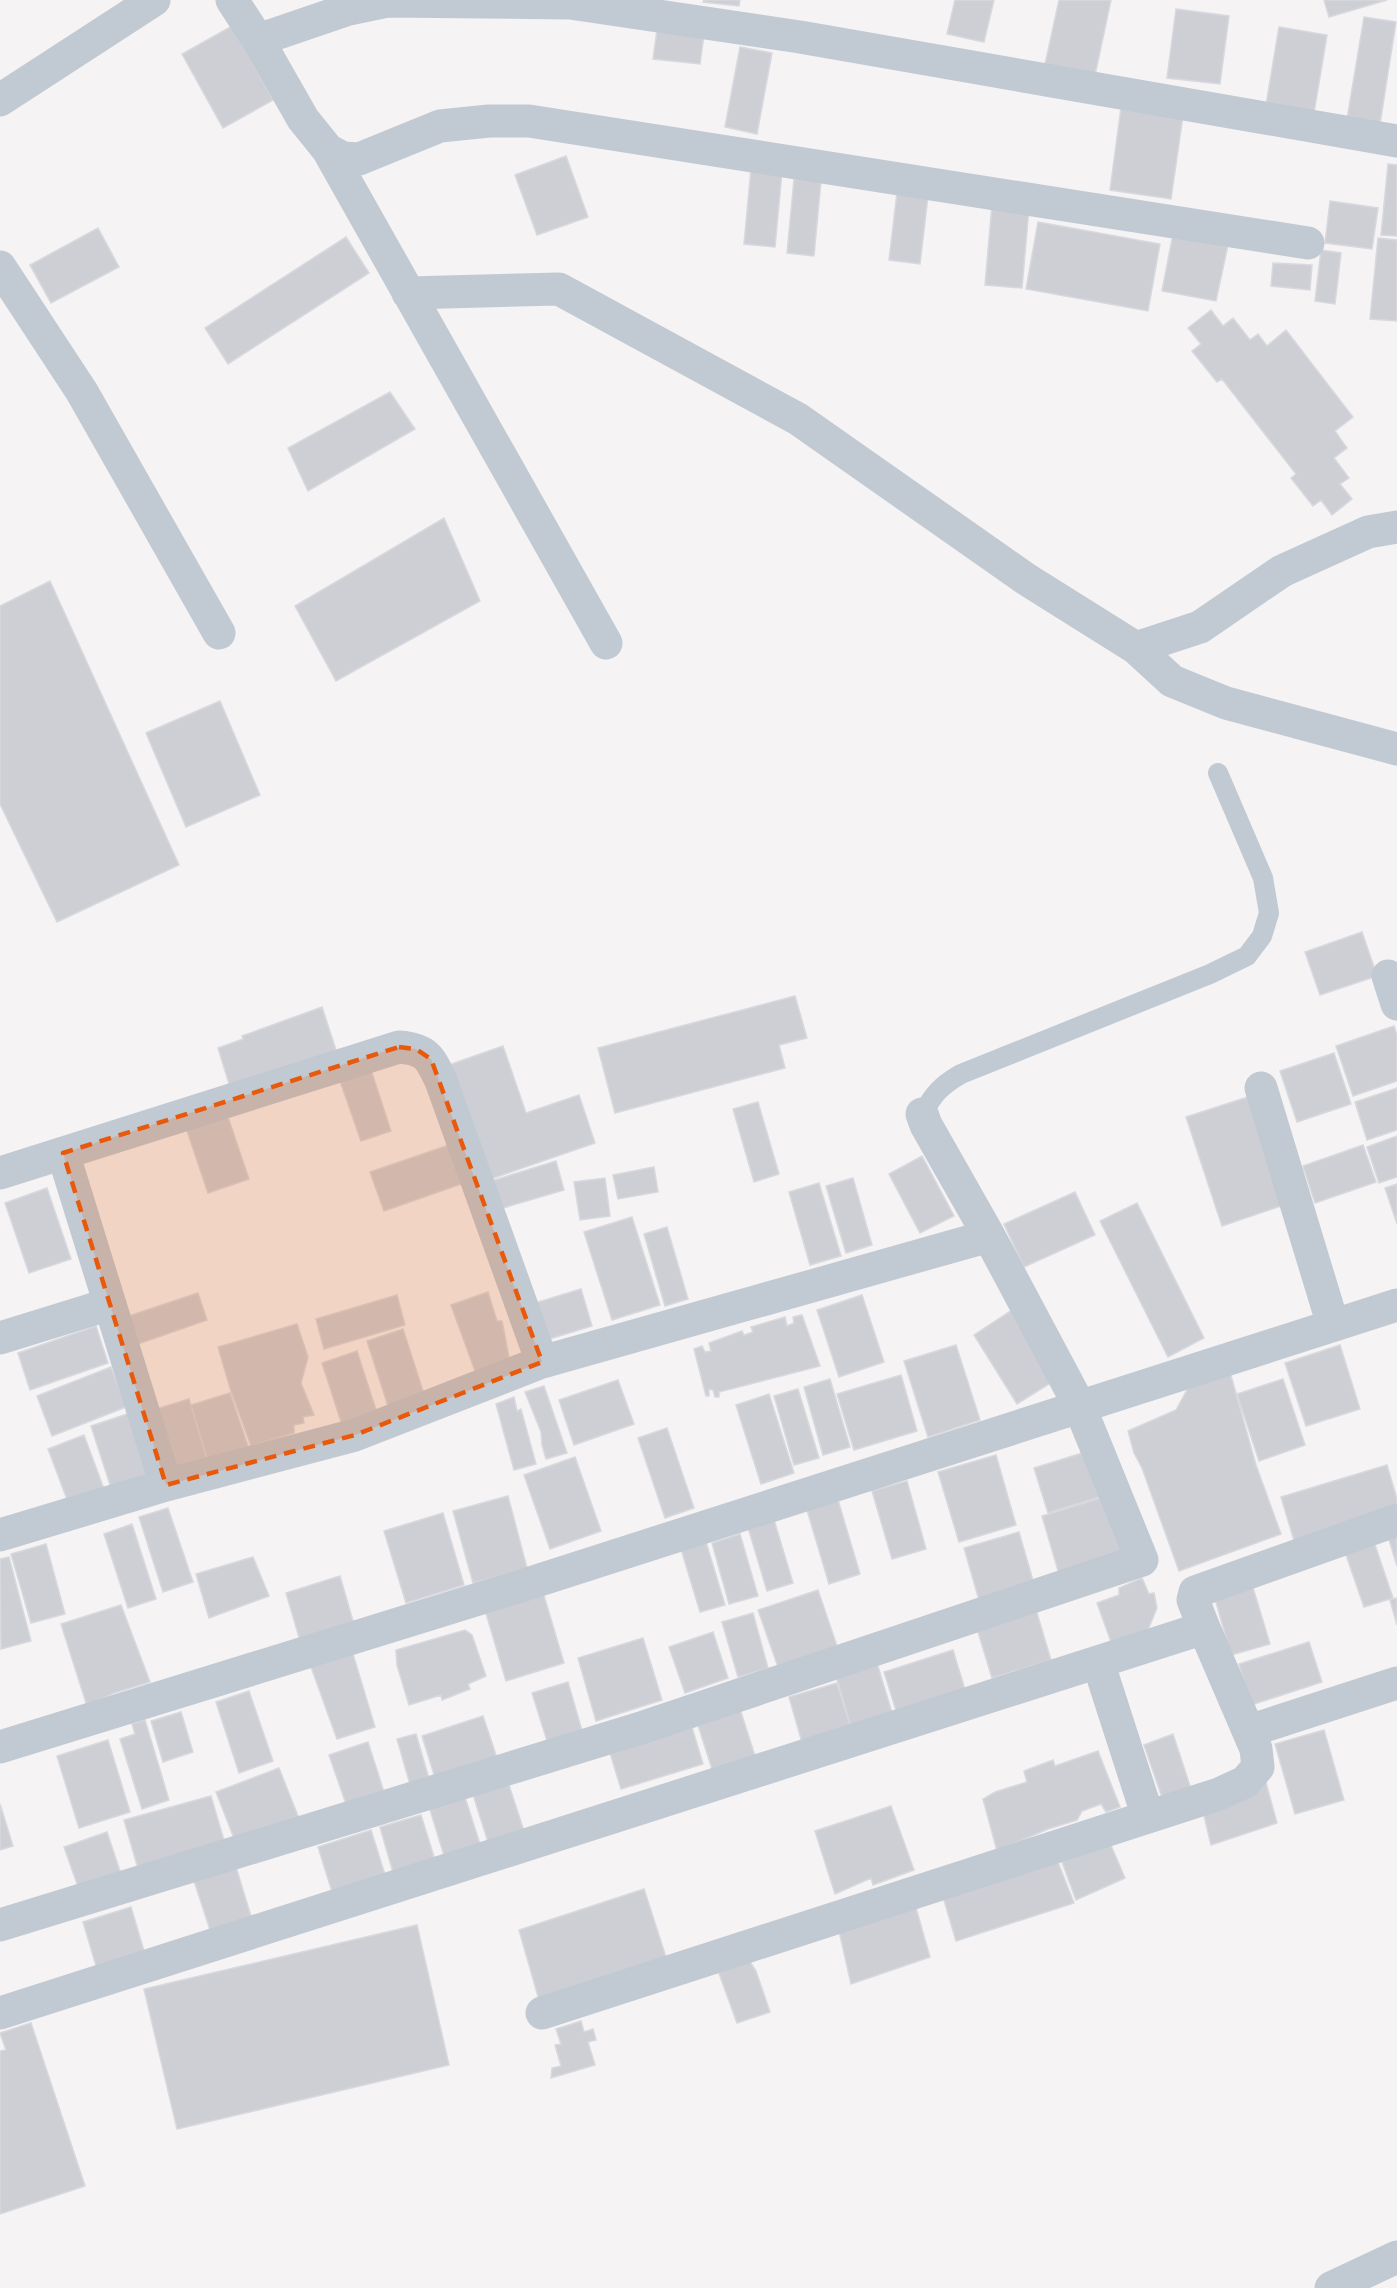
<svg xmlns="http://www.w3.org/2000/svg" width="1397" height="2288" font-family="Lato,sans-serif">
  <rect width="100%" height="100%" fill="#f5f3f3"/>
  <path fill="#cdcfd5" stroke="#d7d9de" stroke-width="1.5" d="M704,0H740L739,6L703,2Z
    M955,0H994L984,42L947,34Z
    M1059,0H1111L1094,80L1044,69Z
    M1324,0H1387L1329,17Z
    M1176,9L1229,16L1220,84L1167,78Z
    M1364,17L1396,22L1380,124L1347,119Z
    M232,26L273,100L223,128L182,54Z
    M1279,27L1327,35L1313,119L1265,111Z
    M657,30L704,35L700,64L653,59Z
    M740,47L772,53L757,134L725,127Z
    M1122,100L1184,109L1171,199L1110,190Z
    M566,156L588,217L537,235L515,175Z
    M1388,164L1397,165V236L1381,235Z
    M751,169L782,172L775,247L744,244Z
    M794,179L821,181L814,256L787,253Z
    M898,184L929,188L920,264L889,260Z
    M1330,201L1378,208L1372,249L1325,243Z
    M992,205L1029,208L1022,288L985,285Z
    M1038,222L1160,244L1148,311L1026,289Z
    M98,228L119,267L51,303L30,265Z
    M1173,234L1228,245L1216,301L1162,291Z
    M346,237L369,273L228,364L205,328Z
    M1378,238L1397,240V321L1370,319Z
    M1321,250L1341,253L1335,304L1315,301Z
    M1273,263L1312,265L1310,290L1271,286Z
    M1211,310L1223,326L1233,318L1250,340L1258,334L1267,346L1286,330L1353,417L1335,431L1347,448L1334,458L1349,478L1340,484L1352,499L1332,515L1321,500L1313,506L1291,478L1296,474L1222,379L1217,382L1192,351L1201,344L1188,328Z
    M390,392L415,429L308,491L288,448Z
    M444,518L480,601L336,681L295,606Z
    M50,581L179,865L57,922L0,804V606Z
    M220,701L260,795L186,827L146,733Z
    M1362,932L1377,976L1320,995L1305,952Z
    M795,996L807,1038L779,1045L785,1068L615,1113L598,1048Z
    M322,1007L338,1056L230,1087L218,1048L243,1039L242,1036Z
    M1394,1026L1397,1035V1081L1353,1096L1336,1046Z
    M503,1046L526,1113L579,1095L595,1143L482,1182L443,1067Z
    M1334,1053L1351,1104L1297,1122L1280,1071Z
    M371,1070L391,1131L361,1141L340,1081Z
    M1397,1088V1130L1367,1140L1355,1102Z
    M1251,1096L1287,1204L1222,1226L1186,1117Z
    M758,1102L779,1174L754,1182L733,1109Z
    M226,1111L249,1179L208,1193L185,1125Z
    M1397,1136V1177L1379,1183L1367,1147Z
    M452,1144L464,1183L384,1211L370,1172Z
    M1363,1145L1376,1182L1315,1203L1303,1166Z
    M922,1156L954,1216L920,1233L889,1174Z
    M556,1161L564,1190L493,1211L485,1183Z
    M654,1167L658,1192L618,1199L613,1175Z
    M605,1178L610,1216L580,1220L574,1182Z
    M853,1178L872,1245L846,1253L826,1186Z
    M819,1183L841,1256L810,1265L789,1192Z
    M1397,1184V1224L1385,1188Z
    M47,1188L71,1259L29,1273L5,1203Z
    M1075,1192L1095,1235L1024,1267L1004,1224Z
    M1137,1203L1204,1338L1168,1357L1100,1221Z
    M632,1217L660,1305L612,1320L584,1232Z
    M667,1227L688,1299L665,1306L644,1234Z
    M581,1289L592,1326L546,1340L535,1303Z
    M488,1292L497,1321H502L511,1367L476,1374L451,1305Z
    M198,1293L207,1320L132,1346L123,1318Z
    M397,1295L405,1325L324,1349L316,1319Z
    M862,1295L884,1362L839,1377L817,1310Z
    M1012,1310L1057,1379L1017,1404L974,1335Z
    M802,1315L820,1366L719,1392V1397H715L713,1390L709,1389V1396H706L694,1349L702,1346L705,1352L711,1351L709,1343L742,1331L744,1335L753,1332L751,1327L785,1317L787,1326L794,1323L793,1317Z
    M297,1324L308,1357L301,1383L314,1415L303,1417L304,1423L294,1425V1433L251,1446L230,1388L218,1347Z
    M96,1326L108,1363L30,1390L18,1353Z
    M403,1329L424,1394L388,1406L367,1341Z
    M956,1345L980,1420L928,1437L904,1361Z
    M1340,1345L1360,1409L1306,1426L1285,1363Z
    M357,1351L378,1416L343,1428L322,1363Z
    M111,1367L126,1407L52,1436L37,1396Z
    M1230,1372L1256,1465L1281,1534L1179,1571L1142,1468L1134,1453L1128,1431L1176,1410L1188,1388Z
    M901,1375L917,1431L854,1450L837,1394Z
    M830,1379L850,1447L823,1455L804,1387Z
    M1283,1379L1305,1445L1259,1461L1237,1394Z
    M618,1380L634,1424L574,1445L559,1400Z
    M544,1386L567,1453L546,1459L542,1445L541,1432L525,1392Z
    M798,1389L819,1458L794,1465L774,1396Z
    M230,1393L251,1455L210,1468L191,1405Z
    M769,1394L794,1473L761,1484L736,1405Z
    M514,1397L517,1411L521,1409L536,1464L514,1470L496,1404Z
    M189,1399L208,1463L166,1475L147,1412Z
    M133,1412L155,1481L113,1494L91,1426Z
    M667,1428L694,1508L665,1518L638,1438Z
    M84,1435L107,1497L71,1510L48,1449Z
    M1092,1450L1106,1495L1048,1513L1034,1468Z
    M996,1455L1016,1525L959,1542L938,1472Z
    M575,1457L601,1531L550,1549L524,1475Z
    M1387,1465L1397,1499V1514L1295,1544L1281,1497Z
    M907,1481L926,1549L892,1559L872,1491Z
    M1110,1495L1127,1553L1059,1574L1042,1516Z
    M508,1496L527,1568L473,1583L453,1511Z
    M838,1500L860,1574L829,1584L807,1510Z
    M168,1508L193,1582L163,1592L139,1517Z
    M443,1513L464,1585L406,1603L384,1531Z
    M772,1513L793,1583L767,1591L746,1521Z
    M132,1524L156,1599L128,1608L104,1534Z
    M1397,1526V1566L1386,1530Z
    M1019,1532L1034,1584L979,1600L964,1548Z
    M740,1534L758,1596L729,1604L712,1543Z
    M1373,1539L1393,1598L1364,1607L1344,1549Z
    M706,1542L725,1605L700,1612L681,1549Z
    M46,1544L65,1614L31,1623L11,1554Z
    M9,1557L31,1641L1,1649L0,1559Z
    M253,1557L269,1596L209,1618L196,1574Z
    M340,1576L355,1628L301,1644L286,1593Z
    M1142,1578L1149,1594L1154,1593L1157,1608L1143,1642L1115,1653L1097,1603L1119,1595V1588Z
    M1251,1581L1270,1644L1231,1655L1213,1592Z
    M818,1590L837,1646L778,1667L758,1610Z
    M543,1592L564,1663L506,1681L485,1610Z
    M1397,1598V1625L1390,1600Z
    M1034,1603L1051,1660L992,1678L975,1622Z
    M121,1605L150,1682L114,1693L87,1706L61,1624Z
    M753,1613L768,1668L738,1677L722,1622Z
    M465,1630L472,1635L486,1676L468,1684L470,1689L442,1700L441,1695L409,1705L397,1665L396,1650Z
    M713,1632L728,1678L685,1693L669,1647Z
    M643,1638L662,1700L596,1721L578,1658Z
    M1309,1642L1322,1682L1251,1705L1239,1664Z
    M953,1650L967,1696L898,1717L884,1672Z
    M353,1654L375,1727L337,1739L311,1667Z
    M877,1663L894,1719L852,1731L836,1676Z
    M568,1682L583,1734L548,1744L532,1693Z
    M837,1683L852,1731L803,1746L789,1697Z
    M249,1691L273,1761L239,1773L216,1702Z
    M740,1709L755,1756L712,1769L697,1722Z
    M181,1712L193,1752L163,1762L151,1721Z
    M483,1716L498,1761L436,1781L422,1736Z
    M145,1720L169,1800L142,1809L120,1739L135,1734L132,1724Z
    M692,1727L703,1764L621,1789L610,1753Z
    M1324,1730L1344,1800L1295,1814L1275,1744Z
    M416,1734L430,1782L411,1788L397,1739Z
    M1173,1734L1192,1792L1164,1803L1144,1745Z
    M108,1740L130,1812L79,1828L57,1756Z
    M368,1742L384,1792L346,1804L329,1755Z
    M1098,1751L1120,1807L1106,1812L1101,1804L1082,1811L1077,1820L1048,1829L997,1851L983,1799L995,1792L1027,1782L1024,1771L1053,1760L1055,1766Z
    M279,1768L300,1821L237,1846L216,1792Z
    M504,1770L524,1831L488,1842L469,1782Z
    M1265,1779L1277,1823L1211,1845L1201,1803Z
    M462,1788L482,1850L446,1862L427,1800Z
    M211,1796L226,1847L139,1872L124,1820Z
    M0,1804L13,1846L0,1850Z
    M891,1806L914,1870L873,1885L871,1878L835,1894L815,1831Z
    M421,1815L436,1863L394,1876L380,1827Z
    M371,1830L387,1881L334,1898L318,1847Z
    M107,1832L123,1880L81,1895L64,1847Z
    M1110,1843L1125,1878L1076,1900L1062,1862Z
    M1056,1857L1074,1903L956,1941L941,1890Z
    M236,1867L254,1926L213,1939L194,1881Z
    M644,1889L667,1960L539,2000L519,1930Z
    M131,1907L147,1961L99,1976L83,1922Z
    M916,1908L930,1957L851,1984L839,1931Z
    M417,1925L449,2065L177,2129L144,1989Z
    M747,1957L756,1971L770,2012L737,2023L717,1968Z
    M581,2021L584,2032L593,2029L596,2040L588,2042L595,2065L551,2078L552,2068L561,2066L555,2045L561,2044L556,2029Z
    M31,2023L85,2186L0,2214V2051L6,2050L0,2033Z"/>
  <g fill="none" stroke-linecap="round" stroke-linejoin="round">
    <path stroke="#c1cad2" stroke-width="20" d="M922,1114C934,1094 940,1086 961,1074L1210,974L1247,956L1262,936L1269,913L1263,878L1218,773"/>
    <path stroke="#c1cad2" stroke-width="33" d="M232,0L258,40L303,119L328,150L343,158L359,159L440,126L489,121H529L1308,243
      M258,40L349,9L387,1L570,3L800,37L1397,141
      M0,100L154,0
      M328,150L606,643
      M0,267L82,392L219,633
      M408,293L559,289L798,419L1026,579L1136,648L1172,681L1226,703L1397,749
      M1136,648L1200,627L1282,571L1368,532L1397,527
      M1388,976L1397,1004
      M1261,1088L1333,1325
      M63,1153L166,1485
      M0,1173L399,1047C426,1049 430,1057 441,1081L542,1362
      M0,1338L110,1304
      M0,1535L166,1485L355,1435L542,1362L989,1236
      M1098,1662L1148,1817
      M1249,1731L1397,1683
      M0,1747L524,1585L1397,1305
      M0,1925L644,1727L1142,1560L1079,1405L989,1236L926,1125L922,1114
      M0,2013L1204,1628
      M542,2013L1219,1794L1245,1782L1258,1767L1256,1749L1204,1628L1193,1600L1195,1592L1397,1520
      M1331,2288L1397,2257"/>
  </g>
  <path fill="#e8590c" fill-opacity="0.2" stroke="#e8590c" stroke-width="4.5" stroke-dasharray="12 8" stroke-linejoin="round" d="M399,1047L416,1049L431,1059L542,1362L355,1435L166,1485L63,1153Z"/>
</svg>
